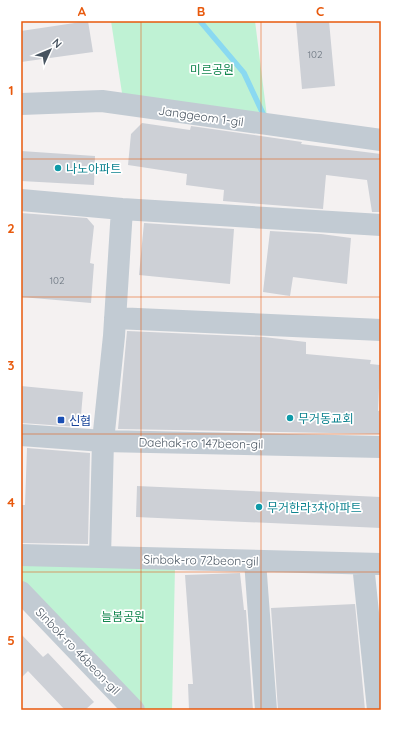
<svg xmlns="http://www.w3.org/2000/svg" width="402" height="731" font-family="Quicksand,'Noto Sans KR',sans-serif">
  <rect width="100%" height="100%" fill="#f4f1f1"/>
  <path fill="#bff2d4" d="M111,21H255L268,125L122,93Z
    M21,562L175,567L172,710H142L21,581Z"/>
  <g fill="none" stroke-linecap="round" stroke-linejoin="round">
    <path stroke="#8ad9f1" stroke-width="5.5" d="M200,21L244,73L265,118"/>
  </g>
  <path fill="#cdd0d6" d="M88,21L93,52L21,62V31Z
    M296,21H329L335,86L302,89Z
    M142,123L190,130L191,126L302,142L301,144L381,154V212H372L367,180L326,175L323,209L223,201L224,190L186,185L187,174L128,165L131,134Z
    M21,151L95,156L94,185L21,181Z
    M21,213L87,218L94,226L90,263L94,264L91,303L21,297Z
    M144,223L234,229L230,284L139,275Z
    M270,231L321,234L351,238L347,284L293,277L290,296L263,292Z
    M127,331L264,337L306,342V354L371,360L370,364L380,365L378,411L381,410V434L118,429Z
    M21,386L83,392L80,427L21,423Z
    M27,448L90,453L88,544L21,543V505H25Z
    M137,486L381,497V528L136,517Z
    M240,573L244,610H246L253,710H189L188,684H193L185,575Z
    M355,604L365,710H278L271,608Z
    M21,634L43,657L48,653L94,702L85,710H65L28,671L21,678Z"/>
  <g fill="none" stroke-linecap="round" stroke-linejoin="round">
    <path stroke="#c2cbd3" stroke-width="22" d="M21,104L102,101L381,140
      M21,200L122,209L381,225
      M115,318L381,330
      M21,435L103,441L381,447
      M21,555L381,564
      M100,557L103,441L114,336L122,209
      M255,561L266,710
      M363,564L378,710
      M21,592L134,710"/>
  </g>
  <path fill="none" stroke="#e8590c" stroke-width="1" stroke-opacity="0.55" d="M141,21V710M261,21V710M21,159H381M21,297H381M21,434H381M21,572H381"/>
  <g fill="#0f9aa8" stroke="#fff" stroke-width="1.5">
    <circle cx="58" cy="168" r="4"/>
    <circle cx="290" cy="418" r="4"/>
    <circle cx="259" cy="507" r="4"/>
  </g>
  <rect fill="#1a4fb4" stroke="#fff" stroke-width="1.5" x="57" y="416" width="8" height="8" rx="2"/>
  <g text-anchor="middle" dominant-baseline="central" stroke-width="3.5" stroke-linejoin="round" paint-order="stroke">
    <g font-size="10" fill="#69737e">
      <text x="315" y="54">102</text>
      <text x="57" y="280">102</text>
    </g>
    <g font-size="12" fill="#13874f" stroke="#fff">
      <text x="212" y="69">미르공원</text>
      <text x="123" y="616">늘봄공원</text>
    </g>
    <g font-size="12" fill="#485460" stroke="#fff">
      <text transform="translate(201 116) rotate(8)">Janggeom 1-gil</text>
      <text transform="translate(201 443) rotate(1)">Daehak-ro 147beon-gil</text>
      <text transform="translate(201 560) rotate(1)">Sinbok-ro 72beon-gil</text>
      <text transform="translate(78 651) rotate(46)">Sinbok-ro 46beon-gil</text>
    </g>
    <g font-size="12" fill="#0d838f" stroke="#fff" text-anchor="start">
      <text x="66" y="168">나노아파트</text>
      <text x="298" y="418">무거동교회</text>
      <text x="267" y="507">무거한라3차아파트</text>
    </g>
    <g font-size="12" fill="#164399" stroke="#fff" text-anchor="start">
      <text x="69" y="420">신협</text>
    </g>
  </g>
  <rect width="402" height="731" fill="none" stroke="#ffffff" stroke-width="44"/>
  <g transform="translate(50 50) rotate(46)" stroke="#ffffff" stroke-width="3" paint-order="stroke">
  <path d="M0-3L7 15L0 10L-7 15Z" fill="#485460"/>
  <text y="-6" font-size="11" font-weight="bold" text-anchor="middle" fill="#485460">N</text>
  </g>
  <rect x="22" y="22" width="358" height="687" fill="none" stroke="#e8590c" stroke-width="1.5"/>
  <g font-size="13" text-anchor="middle" font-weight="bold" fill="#e8590c">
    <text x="82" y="16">A</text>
    <text x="201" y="16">B</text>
    <text x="320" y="16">C</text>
    <text x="11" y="95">1</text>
    <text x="11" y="233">2</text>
    <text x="11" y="370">3</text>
    <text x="11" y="507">4</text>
    <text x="11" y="645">5</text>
  </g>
</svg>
